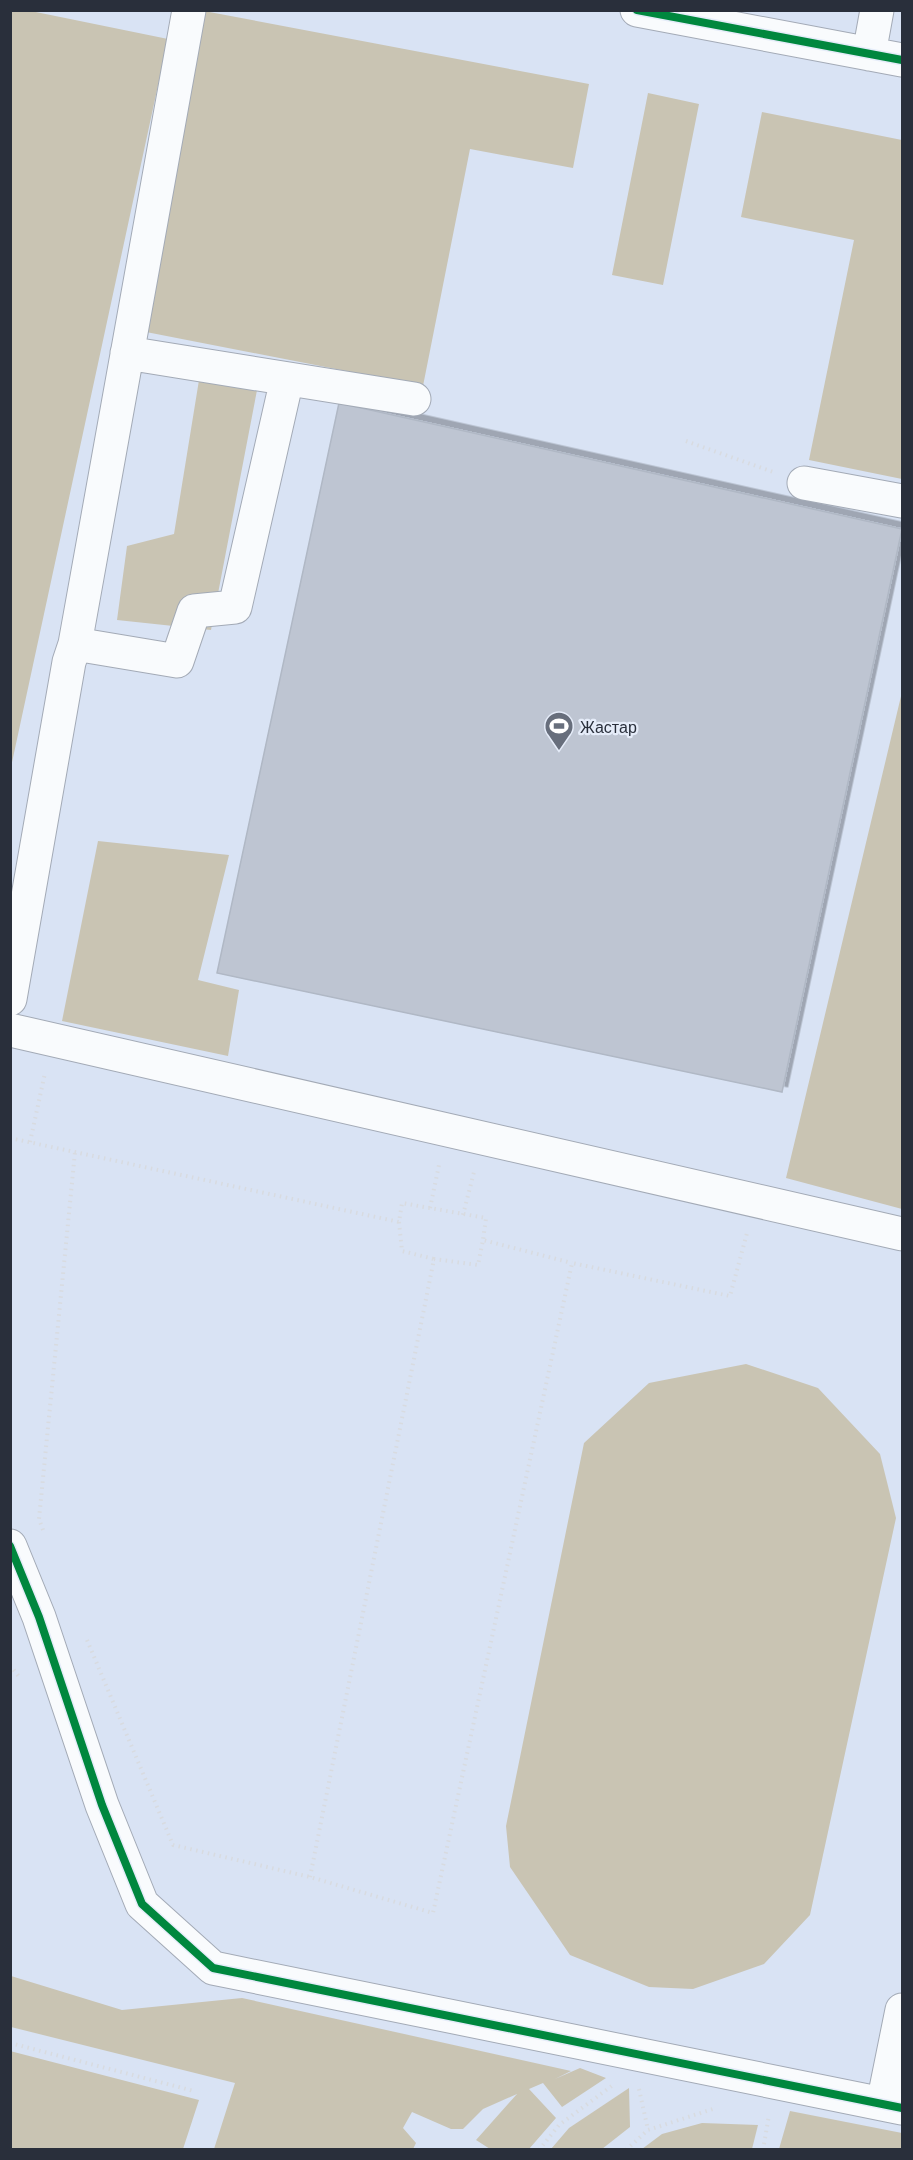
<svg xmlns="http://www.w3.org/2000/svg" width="913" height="2160" font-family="Barlow,sans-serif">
  <defs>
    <filter id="shadow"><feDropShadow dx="5.5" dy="-5.5" stdDeviation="0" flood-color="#0004"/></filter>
  </defs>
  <rect width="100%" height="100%" fill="#d9e3f4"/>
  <path fill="#c9c4b3" d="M26,10L168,39L11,767L10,11Z
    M204,11L589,84L573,168L470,149L423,386L141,331Z
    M648,93L699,104L663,285L612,275Z
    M762,112L902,140V479L809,460L854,240L741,217Z
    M199,380L258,385L211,630L117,620L127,546L174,534Z
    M902,692V1209L786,1178Z
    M98,841L229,855L198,980L239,990L228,1056L62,1021Z
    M746,1364L818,1388L880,1454L896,1518L810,1915L764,1964L693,1989L649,1987L570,1955L510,1867L506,1826L584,1443L649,1383Z
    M11,1976L122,2010L242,1998L571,2071L555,2079L580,2068L606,2078L562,2107L543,2083L529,2089L556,2118L529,2149H490L476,2140L517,2094L483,2109L463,2129H451L412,2112L403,2128L416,2143L413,2149H214L235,2083L11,2027Z
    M10,2051L199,2100L183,2149H11Z
    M629,2088L630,2127L602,2149H551L569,2128Z
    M790,2111L902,2133V2149H779Z
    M702,2123L758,2125L752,2149H642L662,2134Z"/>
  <path fill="#bec5d2" stroke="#b0b8c5" stroke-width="1.5" filter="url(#shadow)" d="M339,403L902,529L782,1092L217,973Z"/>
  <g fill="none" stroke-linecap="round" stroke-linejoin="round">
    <g stroke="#a3aab6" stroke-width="35">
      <path id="minor" d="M637,10L902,60
        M869,54L877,10
        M127,353L414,399
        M804,483L902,501
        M75,644L177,661L194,611L235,607L287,379
        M10,999L69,662L75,644L189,10
        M10,1030L902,1234
        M10,1546L39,1617L102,1805L142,1904L213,1968L902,2108
        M883,2104L902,2010"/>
    </g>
    <path stroke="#d8dbe0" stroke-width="4" stroke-dasharray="1.5 4.5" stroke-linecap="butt" d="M686,441L773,472
      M10,1138L399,1222L402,1203L486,1218L483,1240
      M30,1142L45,1073
      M430,1208L439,1165
      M463,1215L474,1172
      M399,1222L402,1251L434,1259
      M43,1530L39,1519L75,1152
      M87,1640L173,1845L310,1877L433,1913L572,1263L730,1296L747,1233
      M10,1665L20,1678
      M310,1877L434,1259L478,1265L483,1240L572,1263
      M10,2043L194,2091
      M639,2089L648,2130
      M539,2150L559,2125L613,2085
      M626,2150L648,2130L716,2108
      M763,2150L769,2115"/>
    <use href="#minor" stroke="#f9fbfd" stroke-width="33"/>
    <g stroke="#e5ecf9" stroke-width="11">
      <path id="cycleway" d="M637,10L902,60
        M10,1546L39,1617L102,1805L142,1904L213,1968L902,2108"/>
    </g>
    <use href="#cycleway" stroke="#00873e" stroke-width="8"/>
  </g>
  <defs>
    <g id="stadium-pin" transform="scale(1.5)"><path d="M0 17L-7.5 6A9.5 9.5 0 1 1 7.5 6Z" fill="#676e7c" stroke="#e5ecf9"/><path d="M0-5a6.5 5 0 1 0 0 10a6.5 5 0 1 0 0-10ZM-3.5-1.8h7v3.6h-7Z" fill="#fff"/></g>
  </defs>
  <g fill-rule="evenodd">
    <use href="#stadium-pin" x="559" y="726"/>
  </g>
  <g text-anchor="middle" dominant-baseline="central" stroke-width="4.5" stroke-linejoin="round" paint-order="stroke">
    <g font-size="16" fill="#292f3b" stroke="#e5ecf9" text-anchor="start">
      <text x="580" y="726">Жастар</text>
    </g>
  </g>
  <rect width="913" height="2160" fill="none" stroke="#292f3b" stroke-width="24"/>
</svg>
